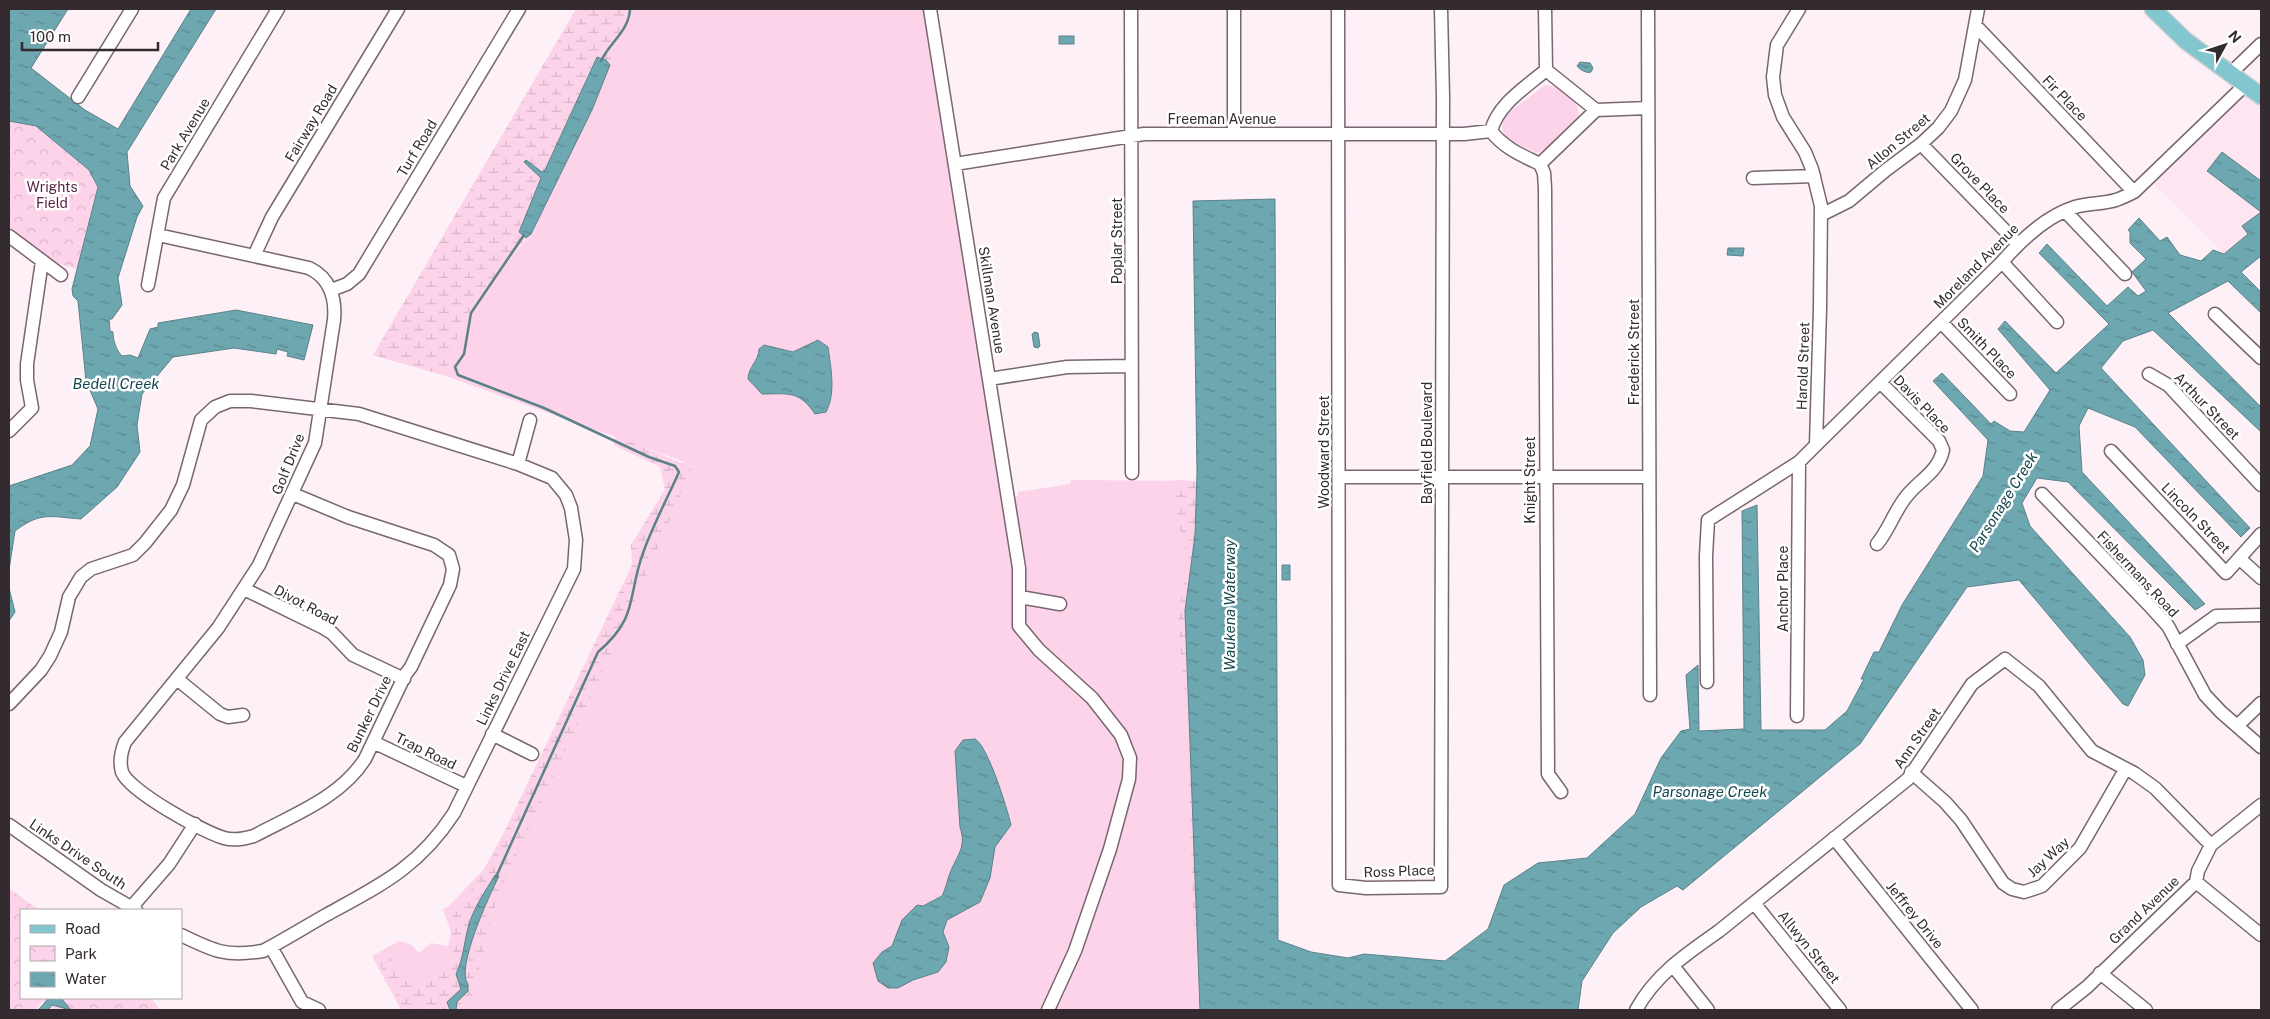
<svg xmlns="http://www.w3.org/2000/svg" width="2270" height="1019" font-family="'Public Sans',sans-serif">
  <defs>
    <pattern id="wetland-marsh" width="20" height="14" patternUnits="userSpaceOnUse" patternTransform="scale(1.25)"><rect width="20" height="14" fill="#fdd3e9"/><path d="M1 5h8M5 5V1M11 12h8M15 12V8" fill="none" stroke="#d9b5c8"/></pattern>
    <pattern id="park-crowns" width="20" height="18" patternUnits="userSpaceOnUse" patternTransform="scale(1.25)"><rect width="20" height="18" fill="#fdd3e9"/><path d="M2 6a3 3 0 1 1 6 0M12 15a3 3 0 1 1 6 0" fill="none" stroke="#d9b5c8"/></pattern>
    <pattern id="water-ripples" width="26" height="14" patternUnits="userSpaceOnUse" patternTransform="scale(1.25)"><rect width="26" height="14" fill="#6da7b0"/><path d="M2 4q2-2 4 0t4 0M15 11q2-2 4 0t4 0" fill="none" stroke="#5a8890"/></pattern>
  </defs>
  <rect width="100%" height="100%" fill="#fdf1f7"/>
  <path fill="#fde6f2" d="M2249,84L2261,93V181L2222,153L2207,170L2261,212L2249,234L2223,254L2150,180Z"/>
  <path fill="#fdd3e9" d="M627,9H926L947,157L1007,497L1018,496V492L1070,484L1071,480L1197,481L1204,1010H401L372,956L399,941L412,945L419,953L431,943L448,946L451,932L443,909L449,906L484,869L523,798L690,464L446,376L463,320L505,264L531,234L592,110L610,65Z
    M1545,85C1562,86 1583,102 1578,120L1547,149L1536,153L1506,138C1501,129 1500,121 1508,113Z"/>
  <path fill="url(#wetland-marsh)" d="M576,9H627L610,65L606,60L596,57L545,170L542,173L526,160L525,164L534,169L541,178L519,232L526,238L463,320L446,376L373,355Z
    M615,435L681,463L689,461L693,464L637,598L497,897L469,1010H456C455,1003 458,1001 464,997C467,952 480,917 499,876C491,886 480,896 475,907C466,929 466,953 456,974L461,989L448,1002L450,1010H404L376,957L386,951L396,967L417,981L437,979L454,959L450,920L487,868L632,565L631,545L665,489L660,467L614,445Z
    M1175,480L1196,481L1195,535L1185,611L1197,929L1194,928L1185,699L1178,620L1187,560L1177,514Z"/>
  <path fill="url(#park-crowns)" d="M15,120L36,126L89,170L98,187L77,269L47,260L9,231V121Z
    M9,888L39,910H21V998H151L160,1010H51L49,1003L42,1002L35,1010H9Z"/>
  <path fill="url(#water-ripples)" stroke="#5c8289" d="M11,9H68L31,68L85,110L118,129L191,9H216L127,152L130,186L143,206L137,217L118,278L122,305L112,319H109L110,331L113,332C113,340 116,350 122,356L130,355L138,358L150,329L158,327V323L236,310L313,325L304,360L287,356L288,352L277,349L276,354L234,348L173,357L142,394L137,425L140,452L117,487L81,519C51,517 41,511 15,531L9,570V486L72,465L90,446L98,409L86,381L78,301L73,296L72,289L98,187L89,170L36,126L9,121V11Z
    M1059,36H1074V44H1059Z
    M597,57L606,60L610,65L592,110L531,234L526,238L519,232L541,178L524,162L526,160L542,172L545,170Z
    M1580,62L1590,63L1593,68L1591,72C1587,74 1579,69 1577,66Z
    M2222,152L2261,181V212L2207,171Z
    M1275,199L1278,940L1311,952L1348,958L1364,954L1445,961L1488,929L1504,885L1538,863L1587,858L1635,814L1661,758L1681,731L1690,729L1686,675L1698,665L1699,731L1744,729L1742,511L1757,505L1761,730H1825L1847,711L1864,679H1861L1874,652H1879L1902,605L1983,476L1988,440L1933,381L1942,373L1991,424L1994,421L2010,431L2024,432L2050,390L1998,329L2005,321L2056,373L2109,324L2039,253L2047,244L2107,306L2128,287L2138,296L2146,291L2132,272L2146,259L2130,243V232L2128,230L2139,218L2160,241L2167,237L2180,255L2201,261L2213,250L2224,254L2248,234L2242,226L2261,212V256L2241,272L2261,292V313L2228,281L2168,313L2261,407V432L2153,330L2123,341L2101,368L2250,528L2241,537L2135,427L2088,408L2079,426L2082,472L2205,604L2195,610L2068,482L2037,478L2022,503L2030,526L2130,637L2143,660L2145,675L2128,706L2123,704L2019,580L1967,587L1860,744L1683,890L1677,886L1641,907L1613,933L1582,981L1578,1010H1200L1185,611L1195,535L1197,473L1193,201Z
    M1728,248H1744L1743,256L1727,255Z
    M1035,332L1038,333L1040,346L1038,348L1034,347L1032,334Z
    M818,340L828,347C831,369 836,393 826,412L815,414C799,390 788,394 762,394L748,379C748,367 759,361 759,349L764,345L793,352Z
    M1282,565H1290V580H1282Z
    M9,588L15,612L9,621Z
    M975,739C988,746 1007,808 1011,825L995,847L990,878L980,902L947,920L943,932L949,947L946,962L938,972L913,980L898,988H888L878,981L873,963L882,952L892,946L902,920L917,905L923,906L942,896C946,888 947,881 950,873C957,855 967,847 960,827L955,751L963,740Z
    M495,875L499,876C490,894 455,969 468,984V991L457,1002L456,1010H450L447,1002L461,989L456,974C463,959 464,944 468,928C473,908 485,892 495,875Z
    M49,998H61L71,1010L52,1005L48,1010H38Z"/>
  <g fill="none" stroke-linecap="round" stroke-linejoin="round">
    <path stroke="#5c8289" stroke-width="2.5" d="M601,61C610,42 629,31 630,9
      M496,877L598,652C639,617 627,597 643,553C653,525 667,499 679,472L675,466L649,457L544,408L458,375L455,367L464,354L471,313L524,235"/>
    <g stroke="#786670" stroke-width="15">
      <path id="minor" d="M930,9L1019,568V626L1039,650L1092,698L1121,735L1130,758L1129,779L1110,849L1075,951L1048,1010
        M1131,9L1132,473
        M1338,9L1339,885L1366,888L1441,887L1443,97L1441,9
        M1545,9L1546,70
        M1648,9L1650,695
        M1975,25L2134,192
        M1546,70L1596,110
        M2230,74L2261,44
        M78,97L132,9
        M1234,134V9
        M1921,144L2018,244
        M955,164L1144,134H1464L1491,131
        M1540,164L1544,173L1545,188L1548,774L1561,792
        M1540,164C1521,155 1504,148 1491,131C1498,104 1525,88 1546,70
        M1540,164L1596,110L1648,108
        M1753,178L1814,176
        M2065,211L2125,274
        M1821,215L1849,201L1886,170L1921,144L1938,128L1951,111L1965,80L1978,9
        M158,235L309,268C330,278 336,298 334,320L315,443L259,565L218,628L125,742C121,752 119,762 122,772C129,791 203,832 224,838C234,841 244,839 254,836C293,815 340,798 365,759L405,675L411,667L450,585L453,569L449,555L434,545L348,517L293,494
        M9,236L61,275
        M254,256L272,217L398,9
        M2002,262L2057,322
        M148,285L164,198L278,9
        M331,290L347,284L359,274L519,9
        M2215,314L2261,358
        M1941,322L2010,394
        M2149,374L2168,385L2261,485
        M989,379L1067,367L1131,366
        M9,431L32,408L27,380V364L42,261
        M1816,445L2002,262C2021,240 2046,216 2075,207C2088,203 2103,204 2116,200C2122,198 2128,195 2134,192L2245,85
        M2111,451L2226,573L2261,534
        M518,464L530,420
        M1339,477H1649
        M2042,494L2148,604L2168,626L2205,695L2221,712L2261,747
        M1877,544C1888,531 1893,515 1903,501C1915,482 1938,474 1943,450L1939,441L1880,382
        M2240,559L2261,578
        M244,589L322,627L332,633L353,655L404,679
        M1020,597L1060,604
        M2177,644L2216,616L2261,615
        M177,679L220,714L228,717L243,715
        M1707,682L1706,556L1708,520L1799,462L1816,445L1820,308L1821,206L1812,169L1805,152L1783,117L1775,95L1773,77L1777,45L1799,9
        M9,704L41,670L50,656L61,632L69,597L81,577L91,569L133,555L145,543L171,510L183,485L201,420L215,407L230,401H251L359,414L518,464L552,478L566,495L571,508L576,540L574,569L454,813C419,867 381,885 326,915C305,927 284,940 263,951C225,957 214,951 181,935
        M1797,716L1799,462
        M2237,726L2261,703
        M492,734L532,754
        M373,742L466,786
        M1911,772L1945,802L1961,820L2003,883L2012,889L2024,892L2042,886L2080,848L2125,770
        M9,825L101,890L136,910
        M1834,838L1972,1010
        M2196,882L2261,935
        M1754,903L1840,1010
        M129,910L169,864L195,824
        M271,947L302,1002L319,1010
        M1673,966L1708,1010
        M2100,973L2146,1010
        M1636,1010C1655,975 1686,954 1719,931L1908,779L1972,684L2005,659L2039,686L2092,751L2134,773L2155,788L2211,845
        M2058,1010L2087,987L2196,882L2198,871L2211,845L2261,805"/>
    </g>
    <g stroke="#d2d0d1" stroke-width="19">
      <path id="major" d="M2153,9L2186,41L2261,96"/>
    </g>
    <use href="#minor" stroke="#fff" stroke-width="12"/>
    <use href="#major" stroke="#82c6cf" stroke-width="16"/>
  </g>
  <g text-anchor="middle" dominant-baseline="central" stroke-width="5" stroke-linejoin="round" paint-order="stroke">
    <g font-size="14" fill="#332b2f" stroke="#fff">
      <text transform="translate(2065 98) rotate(46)">Fir Place</text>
      <text x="1222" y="119">Freeman Avenue</text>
      <text transform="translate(311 123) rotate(-59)">Fairway Road</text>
      <text transform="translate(185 134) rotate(-59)">Park Avenue</text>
      <text transform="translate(1898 141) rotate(-40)">Allon Street</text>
      <text transform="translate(417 148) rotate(-59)">Turf Road</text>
      <text transform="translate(1980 183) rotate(46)">Grove Place</text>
      <text transform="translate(1117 241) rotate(-90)">Poplar Street</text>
      <text transform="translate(1976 266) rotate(-45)">Moreland Avenue</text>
      <text transform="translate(992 300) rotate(81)">Skillman Avenue</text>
      <text transform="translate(1987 348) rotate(46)">Smith Place</text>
      <text transform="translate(1634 352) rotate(-90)">Frederick Street</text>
      <text transform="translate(1803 366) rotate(-88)">Harold Street</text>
      <text transform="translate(1922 404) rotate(46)">Davis Place</text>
      <text transform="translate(2207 406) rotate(46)">Arthur Street</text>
      <text transform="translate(1427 443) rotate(-90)">Bayfield Boulevard</text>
      <text transform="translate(1324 452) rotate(-90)">Woodward Street</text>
      <text transform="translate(288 464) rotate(-68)">Golf Drive</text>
      <text transform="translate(1530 480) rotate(-90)">Knight Street</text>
      <text transform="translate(2196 518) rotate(46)">Lincoln Street</text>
      <text transform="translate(2138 574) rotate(47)">Fishermans Road</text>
      <text transform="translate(1783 589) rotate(-90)">Anchor Place</text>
      <text transform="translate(306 605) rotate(28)">Divot Road</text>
      <text transform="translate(503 678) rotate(-64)">Links Drive East</text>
      <text transform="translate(369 714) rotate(-64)">Bunker Drive</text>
      <text transform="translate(1917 738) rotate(-55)">Ann Street</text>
      <text transform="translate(426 751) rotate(26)">Trap Road</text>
      <text transform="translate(78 854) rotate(34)">Links Drive South</text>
      <text transform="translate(2048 857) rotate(-43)">Jay Way</text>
      <text transform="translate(1399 871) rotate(-2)">Ross Place</text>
      <text transform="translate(2144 910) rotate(-44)">Grand Avenue</text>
      <text transform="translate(1915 915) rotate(51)">Jeffrey Drive</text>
      <text transform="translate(1809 947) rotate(51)">Allwyn Street</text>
    </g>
    <g font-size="14" fill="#592244" stroke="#fff">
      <text x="52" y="187">Wrights<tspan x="52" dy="16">Field</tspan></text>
    </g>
    <g font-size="15" font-style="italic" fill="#13484f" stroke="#fff">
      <text x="116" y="383">Bedell Creek</text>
      <text transform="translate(2003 502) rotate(-58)">Parsonage Creek</text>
      <text transform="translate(1229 605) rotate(-90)">Waukena Waterway</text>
      <text x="1710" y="791">Parsonage Creek</text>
    </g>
  </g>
  <rect width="2270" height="1019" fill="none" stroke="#332b2f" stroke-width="20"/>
  <rect x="20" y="909" width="162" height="90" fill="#ffffff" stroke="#adaaac"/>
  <rect x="30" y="925" width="25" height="8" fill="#82c6cf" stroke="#adaaac"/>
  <text x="65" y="934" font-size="15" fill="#332b2f">Road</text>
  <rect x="30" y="946" width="25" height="15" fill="url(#park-crowns)" stroke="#adaaac"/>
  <text x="65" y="959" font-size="15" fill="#332b2f">Park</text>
  <rect x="30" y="972" width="25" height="15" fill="url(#water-ripples)" stroke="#adaaac"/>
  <text x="65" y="984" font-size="15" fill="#332b2f">Water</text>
  <g transform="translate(2225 45) rotate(50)" stroke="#ffffff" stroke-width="4" paint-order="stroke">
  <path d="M0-4L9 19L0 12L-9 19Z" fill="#332b2f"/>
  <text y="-8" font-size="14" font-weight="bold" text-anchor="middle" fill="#332b2f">N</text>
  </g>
  <path d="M22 42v8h136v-8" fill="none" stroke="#332b2f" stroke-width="2.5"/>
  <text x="30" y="42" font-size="15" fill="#332b2f" stroke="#ffffff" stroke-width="4" paint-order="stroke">100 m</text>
</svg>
